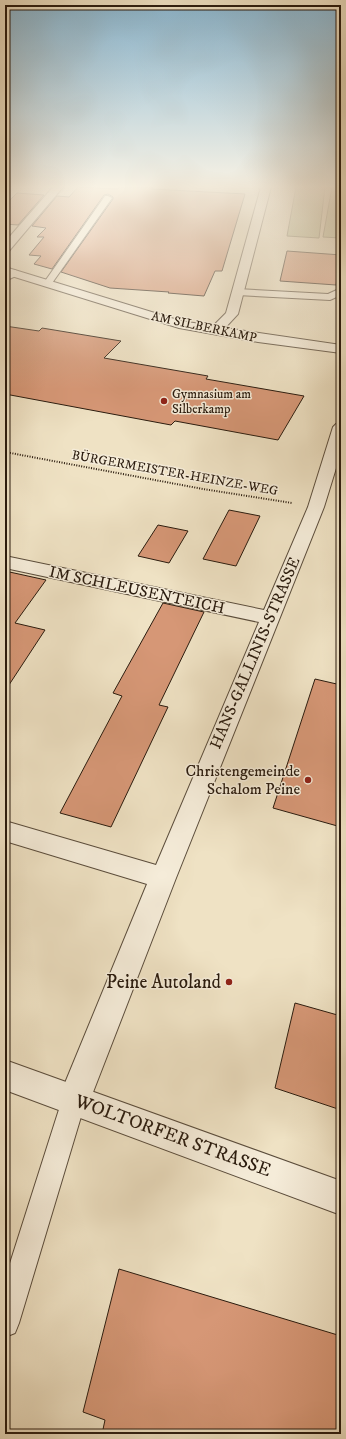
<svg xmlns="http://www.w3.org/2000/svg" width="346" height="1439" font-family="'IM FELL DW Pica',serif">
  <rect width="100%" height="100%" fill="#efe2c4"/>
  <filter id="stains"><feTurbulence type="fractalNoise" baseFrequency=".005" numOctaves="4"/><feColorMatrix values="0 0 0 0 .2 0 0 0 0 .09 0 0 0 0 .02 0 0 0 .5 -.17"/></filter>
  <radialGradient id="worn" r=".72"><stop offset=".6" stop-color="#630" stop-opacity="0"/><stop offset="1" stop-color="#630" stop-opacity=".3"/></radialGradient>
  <path fill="#bcc292" stroke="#736e50" d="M296,187H325L319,238L287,236Z
    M332,187H341V238L323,237Z"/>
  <path fill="#d69776" stroke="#2a1b0e" d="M78,187L118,189L119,187H153L152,189L245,194L222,271H215L204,296L168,293L169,292L110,288L61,272L113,199V197L108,194L104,195L52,269L34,264L41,256L29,255L44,237H37L46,228L32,226L57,196L69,197Z
    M17,193L44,195L18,225L5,224V205Z
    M287,251L341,255L336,285L280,281Z
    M5,326L39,331L42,328L121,341L104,358L208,376L206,379L304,396L278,440L175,421L171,425L5,394Z
    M229,510L260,516L236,566L203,559Z
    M158,525L188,531L169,563L138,556Z
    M5,571L46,580L15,623L45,630L5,691Z
    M163,603L204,612L159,705L168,707L111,827L60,813L122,696L113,693Z
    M315,679L341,685V827L273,808Z
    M295,1003L341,1016V1110L275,1088Z
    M119,1269L341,1336V1380L336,1434H102L105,1420L83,1412Z"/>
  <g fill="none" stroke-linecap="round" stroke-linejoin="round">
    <g stroke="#5b4d3c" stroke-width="2">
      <path id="service" d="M105,196H108L112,198L50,286H44L43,284Z
        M15,270L19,273L18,275L5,281V275Z
        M341,288V295L330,300L237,295L232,292L237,289L328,294Z
        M74,1088L82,1092L86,1100L19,1323L15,1333L5,1337V1279L62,1100L66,1092Z"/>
    </g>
    <g stroke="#5b4d3c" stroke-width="2">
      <path id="minor" d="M53,187H63L9,251L5,252V242Z
        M261,187H271L238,314L225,328L341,345V353L258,342L179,328L5,274V267L181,321L213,326L226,313Z
        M341,422V452L324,507L176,878L90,1100L85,1111L74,1116L63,1111L58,1100L147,884L5,841V821L156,865L259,622L5,568V556L264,610L308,507L333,427L336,424Z"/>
    </g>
    <g stroke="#5b4d3c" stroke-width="2">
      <path id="tertiary" d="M5,1060L341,1181V1215L5,1090Z"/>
    </g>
    <path stroke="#2a1b0e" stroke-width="2" stroke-dasharray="1 1.5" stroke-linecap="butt" d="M5,452L203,489L292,503"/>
    <use href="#service" fill="#f5ecd9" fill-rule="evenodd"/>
    <use href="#minor" fill="#f5ecd9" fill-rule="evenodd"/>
    <use href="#tertiary" fill="#f5ecd9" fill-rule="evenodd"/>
  </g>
  <linearGradient id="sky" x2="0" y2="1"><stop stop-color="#89b8d4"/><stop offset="0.48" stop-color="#f8f2e4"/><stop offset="1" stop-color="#f8f2e4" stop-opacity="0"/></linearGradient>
  <rect width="346" height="389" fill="url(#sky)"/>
  <g fill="#8f2418" stroke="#f5ecd9" stroke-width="1.5">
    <circle cx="164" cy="401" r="4"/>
    <circle cx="308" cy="780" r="4"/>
    <circle cx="229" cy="982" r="4"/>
  </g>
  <g text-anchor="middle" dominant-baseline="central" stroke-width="3" stroke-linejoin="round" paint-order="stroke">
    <g font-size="13" fill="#2a1b0e" stroke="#f5ecd9">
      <text transform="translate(204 327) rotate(12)">AM SILBERKAMP</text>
      <text transform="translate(175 473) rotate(10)">BÜRGERMEISTER-HEINZE-WEG</text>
    </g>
    <g font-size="13" fill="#2a1b0e" stroke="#f5ecd9" text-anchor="start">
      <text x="172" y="394">Gymnasium am<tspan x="172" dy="15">Silberkamp</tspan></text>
    </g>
    <g font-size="16" fill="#2a1b0e" stroke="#f5ecd9">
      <text transform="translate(137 590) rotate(12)">IM SCHLEUSENTEICH</text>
      <text transform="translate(255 653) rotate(-67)">HANS-GALLINIS-STRASSE</text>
    </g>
    <g font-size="16" fill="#2a1b0e" stroke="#f5ecd9" text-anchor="end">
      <text x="300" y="771">Christengemeinde<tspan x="300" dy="18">Schalom Peine</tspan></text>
    </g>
    <g font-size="19" fill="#2a1b0e" stroke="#f5ecd9" text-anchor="end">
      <text x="221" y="982">Peine Autoland</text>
    </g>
    <g font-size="19" fill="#2a1b0e" stroke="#f5ecd9">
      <text transform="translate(173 1136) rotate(20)">WOLTORFER STRASSE</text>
    </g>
  </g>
  <rect width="346" height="1439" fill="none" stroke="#efe2c4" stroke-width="20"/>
  <rect x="6" y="6" width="334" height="1427" fill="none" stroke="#2a1b0e" stroke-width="2"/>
  <rect x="10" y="10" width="326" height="1419" fill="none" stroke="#2a1b0e"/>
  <rect width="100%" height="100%" filter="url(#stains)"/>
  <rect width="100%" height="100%" fill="url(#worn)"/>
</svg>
